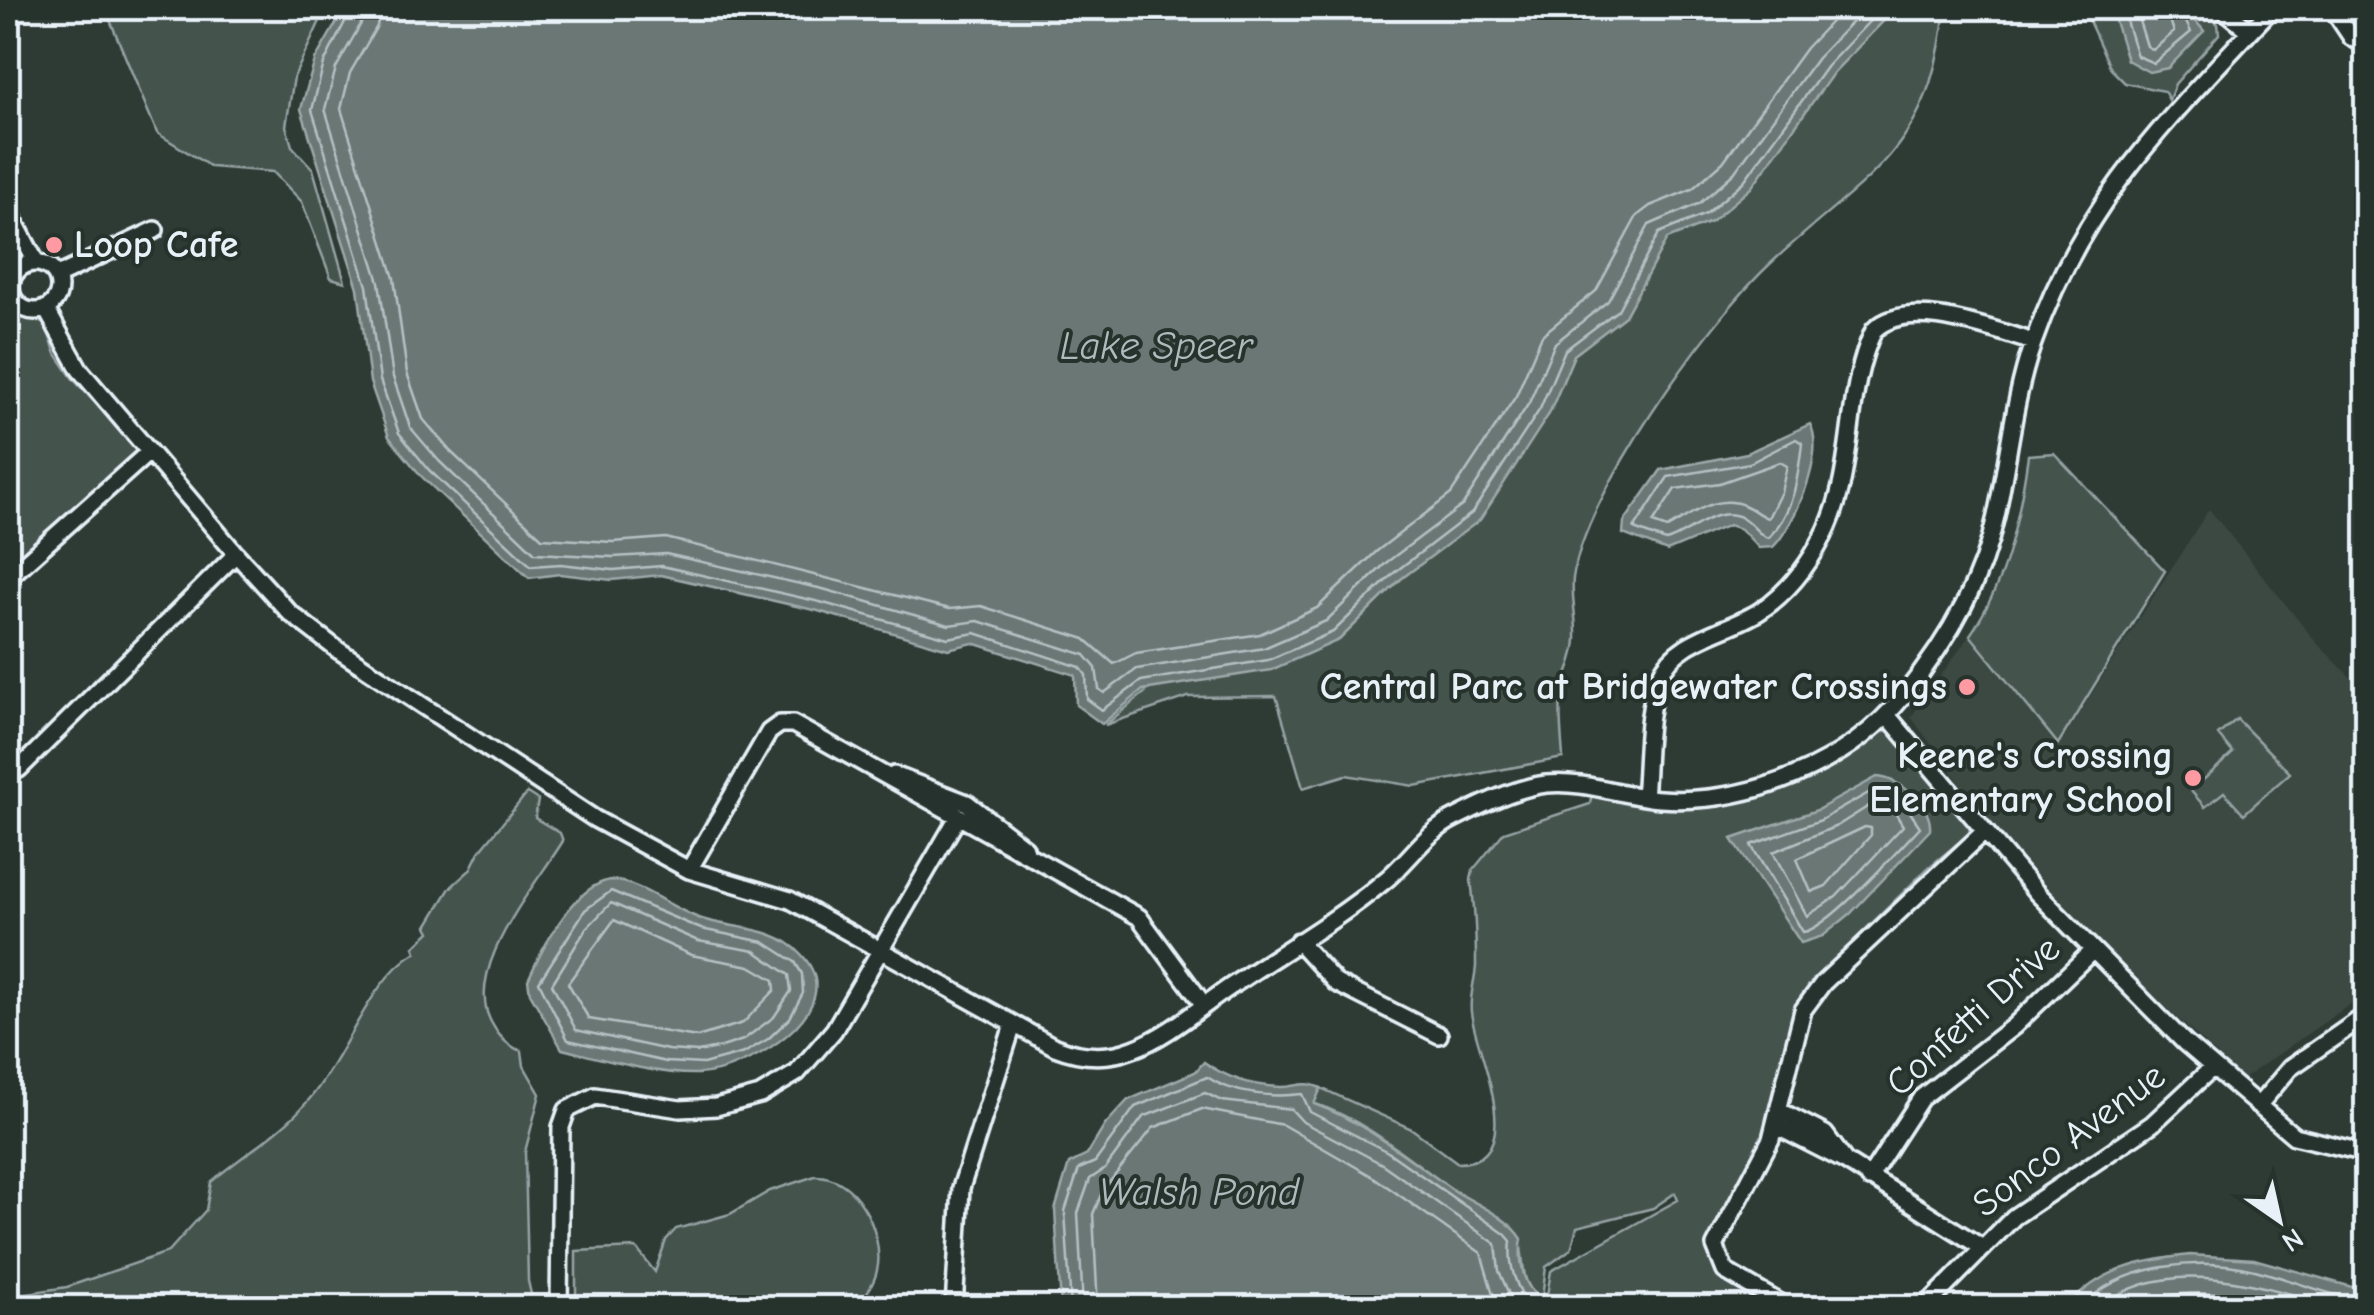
<svg xmlns="http://www.w3.org/2000/svg" width="2374" height="1315" font-family="'Comic Neue',sans-serif">
  <rect width="100%" height="100%" fill="#2e3b35"/>
  <filter id="ink" filterUnits="userSpaceOnUse"><feTurbulence type="fractalNoise" baseFrequency=".01" numOctaves="2"/><feDisplacementMap in="SourceGraphic" scale="20" xChannelSelector="R" yChannelSelector="G"/><feConvolveMatrix kernelMatrix="1 2 1 2 8 2 1 2 1" color-interpolation-filters="sRGB"/></filter>
  <g filter="url(#ink)">
    <path fill="#3b4843" d="M2209,509L2315,641L2366,693V993L2243,1079L2126,970L2058,899L1980,810L1911,717L1970,635L2059,745Z"/>
    <path fill="#45524e" stroke="#96a2a3" stroke-width="2.5" d="M105,8H326L294,77L286,126L292,146L313,169L345,282L331,278L302,202L273,172L211,167L157,133Z
      M1896,8H1945C1929,158 1866,173 1768,266C1706,325 1585,495 1573,578C1571,598 1577,619 1576,639C1576,659 1563,678 1561,698C1559,717 1562,739 1563,758L1414,786L1346,775L1303,788L1276,696L1188,697L1105,725L1159,681L1339,640L1401,579L1549,414L1574,355L1625,316L1667,238L1711,222L1834,72Z
      M2083,8H2201L2218,24L2219,34L2175,84L2169,100L2164,91L2125,83L2111,69Z
      M8,309L45,324L56,354L73,379L138,449L8,570Z
      M2054,453L2165,571L2058,744L1970,635C2007,581 2019,519 2028,455Z
      M2237,719L2290,773L2244,814L2224,792L2205,807L2191,791L2233,753L2218,735Z
      M1889,729L1970,826L1969,834L1928,868L1811,983L1798,1001L1760,1143L1709,1239C1707,1279 1738,1290 1770,1307H1545L1551,1271L1678,1200L1675,1193L1653,1208L1577,1227L1571,1249L1546,1267L1542,1298C1513,1286 1531,1244 1511,1226C1440,1192 1389,1128 1313,1103L1321,1088L1412,1129L1458,1163C1532,1162 1474,1047 1471,1012C1469,997 1475,981 1476,966C1476,937 1475,909 1471,880L1473,870L1504,832L1590,804L1592,793L1637,803L1724,802Z
      M527,793L538,800L535,818L560,833L563,841C535,887 458,974 494,1027C501,1039 509,1047 522,1051L524,1066L540,1094L525,1152L528,1281L534,1307H8V1296L67,1287L168,1252L206,1210L211,1182C242,1155 280,1134 307,1102C344,1060 369,979 416,952L414,947L430,932L427,926L450,888L470,870L479,852Z
      M815,1176C856,1175 882,1230 878,1265C876,1282 866,1295 856,1307H576V1251L636,1248L655,1272L666,1240L676,1229L730,1214L770,1191Z"/>
    <path fill="#6b7775" stroke="#9da8a9" stroke-width="2.5" d="M345,8H1896L1834,72L1751,188L1711,222L1667,239L1625,316L1574,355L1549,414L1480,520L1401,579L1339,640L1271,670L1143,690L1102,724L1076,705L1075,675L973,643L948,649L818,611L661,575L612,580L560,574L529,578L422,477L389,437L370,382L358,288L301,109L315,60Z
      M2111,8H2185L2204,31L2168,68L2149,72L2127,60Z
      M1810,424C1826,453 1795,525 1773,547L1759,548L1741,529L1729,525L1667,551L1623,534L1624,522L1661,470L1747,453Z
      M1877,777C1900,778 1932,806 1930,830L1850,914L1823,936L1801,943L1732,839L1817,810Z
      M610,880C642,882 671,909 702,919C736,930 774,925 801,954C855,1010 745,1073 698,1074C657,1075 602,1059 562,1049L530,993L528,980C542,949 573,887 610,880Z
      M1204,1062C1226,1078 1253,1086 1281,1087C1298,1087 1303,1080 1321,1088L1314,1104C1365,1122 1406,1157 1452,1189C1473,1203 1509,1217 1522,1239C1518,1259 1523,1290 1542,1298V1307H1061L1055,1210L1069,1164L1087,1155L1105,1125L1128,1100L1195,1072Z
      M2190,1255L2254,1259L2366,1291V1307H2067C2099,1269 2142,1260 2190,1255Z"/>
    <g fill="none" stroke-linecap="round" stroke-linejoin="round">
      <path stroke="#b6c0c4" stroke-width="2.5" d="M352,8L324,63L312,110L367,286L380,380L399,433L429,470L531,566L561,564L613,570L662,566L820,602L948,638L975,633L1080,667L1086,675L1087,699L1102,710L1141,681L1268,660L1333,632L1395,572L1472,513L1540,409L1565,350L1618,310L1659,233L1706,214L1744,181L1827,66L1882,8
        M365,8L363,20L336,68L325,109L379,282L393,377L410,427L439,461L535,553L613,557L666,554L823,589L949,625L978,621L1085,655L1096,668L1099,689L1104,693L1137,669L1264,648L1326,621L1387,562L1463,505L1529,403L1555,343L1608,301L1649,225L1700,203L1734,173L1817,58L1865,8
        M380,8L377,26L350,73L341,109L394,278L407,373L423,419L450,451L542,538L613,542L666,538L950,609L981,606L1085,639L1114,664L1136,653L1260,634L1317,608L1377,551L1451,494L1516,396L1542,335L1596,291L1637,216L1650,206L1692,189L1723,162L1806,48L1844,8
        M2122,8L2137,56L2154,63L2191,32L2179,8
        M2135,8L2147,46L2153,50L2174,32L2166,8
        M1796,439L1802,443C1798,478 1794,512 1768,538C1758,535 1753,524 1743,518C1715,504 1691,534 1666,541L1634,529L1668,477L1750,463Z
        M1780,462L1787,466L1781,492L1768,518C1760,516 1755,510 1746,506C1717,492 1691,515 1667,528L1653,523L1675,489L1720,483Z
        M1879,787L1898,794L1920,827C1899,849 1828,929 1803,932L1751,845L1821,820Z
        M1880,799L1889,802L1903,826L1836,897L1807,916L1773,852L1837,826Z
        M1865,827L1871,828V835L1826,886L1811,892L1797,859Z
        M611,891L701,929L764,942L795,962L802,974L803,993L790,1018L768,1039L744,1053L703,1064L666,1062L568,1040L539,982L585,910Z
        M611,903L698,941L755,951L789,975L791,991L774,1017L743,1040L722,1047L698,1052L668,1050L576,1030L552,984L586,929Z
        M614,920L691,955L750,966L774,980L775,990L743,1023L697,1037L589,1019L568,983Z
        M1071,1308L1065,1211L1079,1169L1095,1162L1135,1107L1207,1077C1232,1094 1272,1098 1302,1094L1310,1112L1388,1152L1505,1234L1511,1241C1508,1265 1516,1290 1532,1308
        M1083,1308L1078,1213L1090,1179L1105,1169L1143,1117L1205,1093L1222,1101L1291,1109L1303,1122L1382,1164L1496,1244L1499,1271L1515,1308
        M1098,1308L1093,1214L1103,1190L1153,1128L1202,1109L1283,1125L1375,1178L1481,1253L1497,1308
        M2081,1308C2119,1263 2201,1257 2255,1270C2291,1279 2329,1297 2366,1300
        M2098,1308C2168,1252 2263,1286 2339,1308
        M2126,1308C2178,1285 2232,1292 2285,1308"/>
      <g stroke="#e8f1f8" stroke-width="22">
        <path id="minor" d="M2222,8L2250,31
          M2332,8L2352,38L2366,45
          M8,209L36,262
          M8,252L14,273
          M11 287a24 24 0 1 1 48 0a24 24 0 1 1-48 0Z
          M57,276L155,230
          M46,309L80,370L236,554L290,613L338,650L595,819L689,870L790,900L1055,1047C1080,1057 1107,1059 1133,1049C1168,1036 1199,1008 1230,987C1280,953 1336,921 1383,882C1409,862 1424,833 1455,818C1483,804 1515,788 1546,784C1584,780 1623,796 1660,799C1749,805 1848,765 1904,695C1947,642 1982,583 1996,516C2009,458 2013,400 2033,343C2084,197 2171,117 2272,8
          M8,578L149,452
          M1887,715L2037,893L2185,1043L2294,1136L2366,1153
          M8,774L19,769L236,554
          M894,775L967,803L1025,848
          M1644,797C1648,759 1645,711 1660,676C1676,638 1728,632 1760,611C1787,593 1808,566 1823,537C1857,472 1843,394 1874,330C1910,296 1992,330 2033,342
          M689,870L769,732L780,724H793L1139,917L1204,1005
          M1298,941L1336,983L1439,1035
          M2258,1106L2290,1068L2366,1015
          M1780,1111L1825,1134L1845,1161
          M1776,1126L1845,1161L1981,1247
          M1869,1178L1921,1098L2014,1026L2091,952
          M559,1308L561,1127L567,1110L595,1096L680,1109L716,1107L760,1095L797,1073L834,1030L958,817
          M954,1308L961,1188L1013,1025
          M1789,1308L1725,1271L1715,1246L1771,1139L1803,1010L1823,983L1983,833
          M1924,1308L2014,1217L2152,1124L2212,1068"/>
      </g>
      <use href="#minor" stroke="#26332d" stroke-width="15"/>
    </g>
  </g>
  <g fill="#ff9aa2" stroke="#26332d" stroke-width="4">
    <circle cx="54" cy="245" r="10"/>
    <circle cx="1967" cy="687" r="10"/>
    <circle cx="2193" cy="778" r="10"/>
  </g>
  <g text-anchor="middle" dominant-baseline="central" stroke-width="8" stroke-linejoin="round" paint-order="stroke">
    <g font-size="38" font-weight="bold" fill="#e8f1f8" stroke="#26332d" text-anchor="end">
      <text x="74" y="245" text-anchor="start">Loop Cafe</text>
      <text x="1947" y="687">Central Parc at Bridgewater Crossings</text>
      <text x="2173" y="756">Keene's Crossing<tspan x="2173" dy="44">Elementary School</tspan></text>
    </g>
    <g font-size="38" fill="#e8f1f8" stroke="#26332d">
      <text transform="translate(1973 1016) rotate(-42)">Confetti Drive</text>
      <text transform="translate(2069 1140) rotate(-37)">Sonco Avenue</text>
    </g>
    <g font-size="40" font-style="italic" fill="#b0babd" stroke="#26332d">
      <text x="1156" y="346">Lake Speer</text>
      <text x="1199" y="1192">Walsh Pond</text>
    </g>
  </g>
  <rect width="2374" height="1315" fill="none" stroke="#26332d" stroke-width="40"/>
  <rect x="20" y="20" width="2334" height="1275" fill="none" stroke="#e8f1f8" stroke-width="4" filter="url(#ink)"/>
  <g transform="translate(2279 1220) rotate(146)" stroke="#26332d" stroke-width="8" paint-order="stroke">
  <path d="M0-8L18 38L0 25L-18 38Z" fill="#e8f1f8"/>
  <text y="-15" font-size="28" font-weight="bold" text-anchor="middle" fill="#e8f1f8">N</text>
  </g>
</svg>
